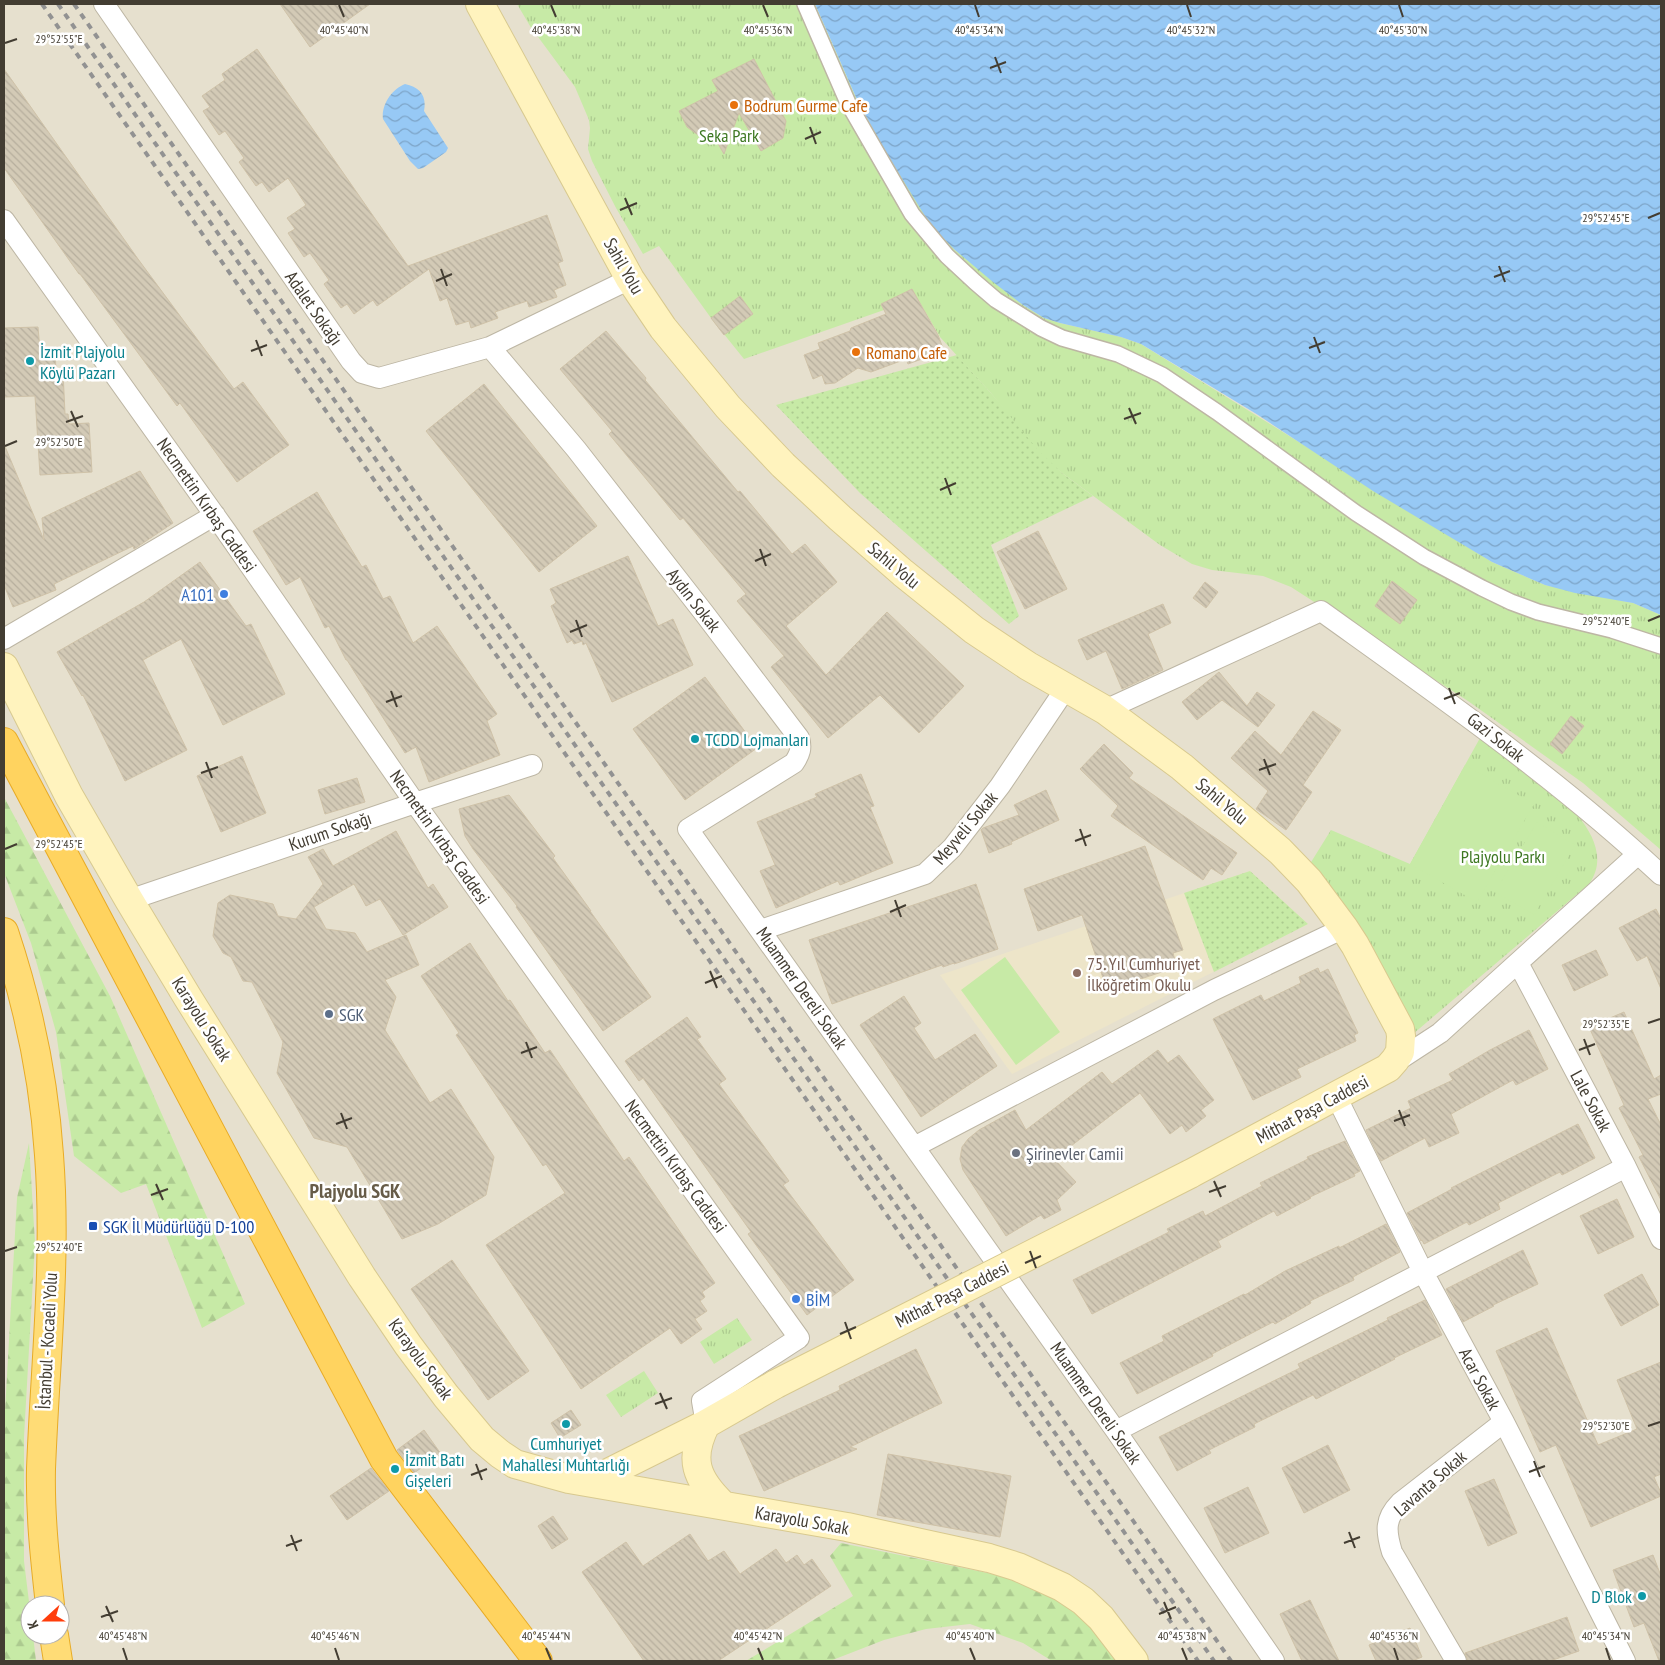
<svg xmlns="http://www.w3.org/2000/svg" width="1665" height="1665" font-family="'PT Sans Narrow',sans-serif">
  <defs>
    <pattern id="grass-dots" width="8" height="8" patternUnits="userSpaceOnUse" patternTransform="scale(1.25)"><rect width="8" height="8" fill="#c7eaa6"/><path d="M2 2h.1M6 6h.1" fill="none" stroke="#acca8f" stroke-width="1.8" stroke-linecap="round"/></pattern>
    <pattern id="forest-firs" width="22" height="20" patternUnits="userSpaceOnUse" patternTransform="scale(1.25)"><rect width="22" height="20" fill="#c7eaa6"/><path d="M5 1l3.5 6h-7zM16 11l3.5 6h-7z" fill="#acca8f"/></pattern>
    <pattern id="park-tufts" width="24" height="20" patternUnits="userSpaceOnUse" patternTransform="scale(1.25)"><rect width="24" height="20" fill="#c7eaa6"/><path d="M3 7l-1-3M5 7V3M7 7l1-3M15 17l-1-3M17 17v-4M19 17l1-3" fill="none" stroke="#acca8f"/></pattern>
    <pattern id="water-waves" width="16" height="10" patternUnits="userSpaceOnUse" patternTransform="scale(1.25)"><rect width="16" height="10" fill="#97c9f5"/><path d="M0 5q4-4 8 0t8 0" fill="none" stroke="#7da4c7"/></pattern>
    <pattern id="building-back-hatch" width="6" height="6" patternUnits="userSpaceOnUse" patternTransform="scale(1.25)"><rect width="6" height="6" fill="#d3cab6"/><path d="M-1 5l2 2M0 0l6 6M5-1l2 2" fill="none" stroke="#b6ae9d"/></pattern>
  </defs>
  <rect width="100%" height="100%" fill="#f2eee1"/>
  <path fill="#e6e0ce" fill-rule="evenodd" d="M4,4H815L858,102L1141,344L1258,415L1661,615V1661H4ZM30,1605H60V1635H30Z"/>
  <path fill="#ede5c9" d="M1250,871L1308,924L1012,1074L940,975Z"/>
  <path fill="url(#grass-dots)" d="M957,355L1062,473L1093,496L991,545L1019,616L1009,624L860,493L776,405Z
    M1250,871L1308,924L1214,972L1184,893Z"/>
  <path fill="url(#forest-firs)" d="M4,797L110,996L245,1304L202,1328L146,1184L121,1193L74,1156L56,1032L31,943L4,873Z
    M29,1143L35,1243L24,1437V1561L30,1610V1635H33L36,1661H4V1429L17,1198Z
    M841,1543L1012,1578L1048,1594L1079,1615L1102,1637L1120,1661H1052L1023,1643L970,1624L926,1629L884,1640L830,1661H746L853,1596L830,1556Z"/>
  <path fill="url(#park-tufts)" d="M517,4H815L858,102L887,154L955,250L1023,305L1044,318L1060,323L1121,337L1141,344L1492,562L1545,585L1633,603L1661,615V850L1583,783L1468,701L1291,587L1263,576L1212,570L1192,564L1160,545L1062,473L1038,450L990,392L940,337L912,289L881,304L884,310L744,359L711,318L659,246L643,254L616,208L592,161L588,149L590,128L589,120L575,87L530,26Z
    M1480,738L1578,816C1594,835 1606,861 1589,884L1413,1034L1370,943L1358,924L1346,906L1308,867L1331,830L1410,864Z
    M737,1318L752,1340L714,1364L700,1342Z
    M644,1371L658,1393L621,1417L606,1395Z"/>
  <path fill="#c7eaa6" d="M1465,765L1534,804L1477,902L1410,864Z
    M1537,822L1575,845L1534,915L1495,892Z
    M1005,957L1060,1032L1016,1065L961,990Z"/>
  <path fill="url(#water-waves)" d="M815,4H1661V615L1633,603L1575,593L1545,585L1492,562L1373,491L1258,415L1141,344L1121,337L1060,323L1044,318L1023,305L993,282L955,250L931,226L887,154L858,102Z
    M405,84C420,87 427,96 424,111L448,148L446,152L423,168L418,169L410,161L383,119C381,105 392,89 405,84Z"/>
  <path fill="url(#building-back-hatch)" stroke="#cfc2a8" d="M280,4H370L310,47Z
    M257,49L408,266L547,215L563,261L558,263L566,285L554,290L557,297L529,307L527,301L495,312L498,318L471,328L469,321L456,325L447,298L440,301L429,269L377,306L373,300L354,314L347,304L341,308L324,284L329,280L310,253L304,257L288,233L295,229L287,218L306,205L288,178L269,192L262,182L256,186L239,162L244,158L225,131L219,135L203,111L210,107L202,96L225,80L222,74Z
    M754,59L786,121L783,138L761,151L739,113L724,154L713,135L702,136L698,135L687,127L679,111L718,91L712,80Z
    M4,69L138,259L234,389L243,382L289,445L237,482L180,403L177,406L80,274H79L4,168Z
    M912,289L938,335L944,351L908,364L906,359L871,372L858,368L835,383L825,384L822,375L813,379L804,355L820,349L818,343L850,331L851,328L886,314L881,304Z
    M740,296L753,314L724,335L711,318Z
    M38,327L40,350L55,349L56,372H63L65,414H68L69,424L89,423L92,472L40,475L35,396L4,397V328Z
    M606,331L646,378L645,380L738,492L740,491L792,554L805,544L837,582L786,626L826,675L887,612L964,686L919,733L880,695L828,738L771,667L784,656L737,601L746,594L683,518L680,520L609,434L612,431L560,369Z
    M484,384L597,526L539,572L426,431Z
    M4,444L44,540L42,518L140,471L173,523L134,549L133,546L54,584L56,590L13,607L4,585Z
    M317,492L362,567L366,565L383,599L390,596L413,643L437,626L497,714L487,721L500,755L429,782L416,747L405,753L347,660H346L329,626L325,628L300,577L286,585L253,531Z
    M1038,531L1067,589L1025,609L997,552Z
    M628,556L658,626L673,619L693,665L612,702L586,643L583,645L582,641L574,644L572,640L567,643L551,606L556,603L550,589Z
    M200,562L246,626L251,624L285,694L223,725L181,639L143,660L187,750L125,781L83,695L82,696L57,652L144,602Z
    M1392,581L1417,600L1400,624L1375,606Z
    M1205,582L1218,592L1206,608L1193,598Z
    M1163,604L1171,623L1148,634L1163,670L1122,689L1106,651L1087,660L1078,640Z
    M1219,672L1247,706L1257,692L1275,705L1258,727L1222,700L1197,720L1182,702Z
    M705,677L757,748L685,800L633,729Z
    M1313,711L1341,730L1303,785L1312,792L1286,830L1256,809L1268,791L1231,758L1255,731L1281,755Z
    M1571,716L1584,726L1562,754L1550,744Z
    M1104,744L1133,773L1129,778L1237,853L1222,875L1211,868L1203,880L1111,816L1118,806L1080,769Z
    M242,756L266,813L221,832L197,776Z
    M861,774L874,806L870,807L893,863L840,885L838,881L776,908L760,871L775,865L757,822L817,797L815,794Z
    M357,778L365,802L325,814L318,790Z
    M1046,790L1059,820L1011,842L1012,844L989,853L981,830L983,828L1019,815L1014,805Z
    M509,795L555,856L553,858L591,911H590L651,997L603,1031L516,907L517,906L473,849L465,836L459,809Z
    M396,831L428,888L433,884L448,907L403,935L380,899L366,906L354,884L314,907L326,929L355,933L367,952L406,935L419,965L385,980L396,997L385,1030L430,1103L451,1089L494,1157L486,1195L438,1224L402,1239L347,1147L314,1138L277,1073L283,1042L252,982L243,981L231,957L223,953L213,936L218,903L230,895L273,904L278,916L296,919L323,884L308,857L323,849L333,866Z
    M1145,846L1183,950L1173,953L1177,967L1107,990L1082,915L1038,931L1024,889Z
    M976,884L998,949L954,964V963L943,967L942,965L832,1004L809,940Z
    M1656,909L1661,919V989L1647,956L1637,961L1619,928Z
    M470,943L508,1001L510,1000L545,1053L550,1050L624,1161L629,1157L715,1283L702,1292L705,1297L700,1301L707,1311L695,1319L702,1329L681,1344L670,1328L581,1389L486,1245L565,1193L546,1164L543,1166L511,1118L456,1035L459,1033L421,976Z
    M1596,950L1608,975L1574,991L1562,965Z
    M1318,968L1320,973L1328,969L1358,1033L1354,1035L1356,1041L1297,1069L1301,1077L1253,1100L1213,1019L1261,995L1264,1001L1301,983L1299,977Z
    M904,996L921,1023L914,1028L935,1060L975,1034L997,1066L921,1117L860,1025Z
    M1624,1012L1654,1079L1661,1075V1094L1648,1099L1661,1125V1200L1639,1157L1643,1155L1619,1108L1624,1105L1589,1027Z
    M687,1017L701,1037L697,1039L726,1079L719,1084L789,1181L783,1185L854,1280L807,1315L748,1234L751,1232L643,1078L639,1081L625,1061Z
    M1529,1030L1548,1069L1516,1085L1513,1080L1451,1114L1459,1133L1429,1147L1425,1138L1381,1161L1366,1130L1411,1108L1408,1101L1453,1080L1449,1074L1490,1050Z
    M1158,1050L1168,1063L1179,1055L1214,1100L1201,1110L1206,1116L1186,1132L1182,1125L1170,1134L1140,1093L1054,1159L1076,1182L1057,1200L1061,1210L1044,1219L1041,1215L1006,1236L963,1170L960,1159L962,1147L968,1139L979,1130L1015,1110L1026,1130L1102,1072L1112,1084Z
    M1578,1124L1595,1158L1562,1175L1560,1172L1498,1203L1500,1209L1469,1225L1467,1222L1424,1244L1422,1240L1421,1241L1407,1213L1452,1189L1451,1188Z
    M1345,1141L1360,1171L1354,1174L1355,1176L1310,1197L1311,1198L1277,1216L1274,1211L1218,1241L1221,1247L1092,1314L1073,1280L1169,1232L1167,1229L1203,1211L1205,1216L1262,1186L1260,1183L1308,1159L1307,1157Z
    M1617,1199L1634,1237L1598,1254L1580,1216Z
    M1386,1224L1400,1252L1353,1277L1354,1280L1310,1301L1311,1303L1275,1324L1273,1322L1212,1354L1213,1356L1137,1394L1120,1363L1164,1341L1162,1336L1244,1294L1245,1295L1285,1271L1339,1246V1248Z
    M1523,1250L1538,1284L1493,1305L1494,1306L1463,1322L1446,1289Z
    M452,1260L529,1371L488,1400L411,1289Z
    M1642,1274L1659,1305L1621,1326L1604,1295Z
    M1425,1300L1442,1335L1394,1358L1395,1359L1316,1399L1313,1395L1254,1424L1255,1427L1209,1450L1211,1453L1177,1471L1159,1437L1300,1368L1298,1364L1388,1320L1387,1318Z
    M1547,1328L1598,1445L1637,1429L1617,1380L1661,1362V1474L1654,1477L1661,1493V1496L1591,1527L1556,1445L1540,1452L1496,1351Z
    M916,1349L942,1403L850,1447L857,1449L764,1491L739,1436L840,1390L839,1386Z
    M571,1410L581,1425L560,1438L551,1423Z
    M424,1430L441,1454L414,1473L397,1450Z
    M1328,1445L1350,1490L1304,1513L1282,1468Z
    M888,1454L1011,1476L1000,1537L877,1515Z
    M371,1468L389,1491L347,1520L330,1496Z
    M1494,1479L1517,1533L1488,1546L1465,1491Z
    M1248,1487L1269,1533L1225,1553L1204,1508Z
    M553,1516L568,1539L552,1549L538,1526Z
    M690,1534L708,1561L724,1551L740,1574L776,1549L786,1563L797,1555L804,1565L812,1559L831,1586L718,1661H644L582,1572L626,1542L643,1566Z
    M1653,1555L1661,1576V1661H1659L1644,1623L1634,1627L1613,1570Z
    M1310,1600L1339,1661H1302L1280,1614Z
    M1567,1617L1579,1651L1550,1661H1468L1465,1653Z
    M1410,1628L1422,1657L1412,1661H1376L1369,1645Z"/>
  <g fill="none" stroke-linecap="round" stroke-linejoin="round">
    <g stroke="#bdb6a4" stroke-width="18">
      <path id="pedestrian" d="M805,4L848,103L912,214L947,256L975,282L996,300L1041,328L1062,338L1118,354L1162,375L1217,412L1356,513L1424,557L1482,588L1511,602L1538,612L1612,630L1661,646"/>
    </g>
    <g stroke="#bdb6a4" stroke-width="22">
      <path id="minor" d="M104,4L351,361L362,373L379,378L490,347L630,279
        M4,220L226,531L415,803L799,1338L702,1401L706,1424
        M490,347L576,449L704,613L799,738C802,748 800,754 794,763L688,829L1116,1431L1274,1661
        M4,639L215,515
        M1105,710L1321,611C1438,695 1556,777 1661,875
        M129,900L415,803L532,765
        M761,930L925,874L952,848L1000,786L1066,688
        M1518,963L1626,1167L1661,1239
        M1391,1065L1440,1033L1638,854
        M1336,1096L1423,1272L1504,1422L1625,1661
        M914,1147L1214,990L1344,928
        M1116,1431L1626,1167
        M1456,1661L1392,1552C1386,1532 1384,1519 1400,1503L1504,1422"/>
    </g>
    <g stroke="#d8c98f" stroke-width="30">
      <path id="secondary" d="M480,4L630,279L663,328L728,407L783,465L840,518L903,573L974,630L1028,666L1105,710L1182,767L1280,851L1309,881L1344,928L1355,945L1400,1029L1401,1036L1400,1052L1395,1060L1388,1068L1190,1174
        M4,667L69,796L129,900L188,998L362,1277L408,1345L446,1396L482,1439L500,1454L515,1464L569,1479L847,1527L989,1558L1018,1567L1062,1587L1083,1601L1101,1618L1134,1661
        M706,1424C688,1459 696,1479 723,1505
        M590,1482L706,1424L776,1384"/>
    </g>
    <g stroke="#e8ab25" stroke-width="30">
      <path id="trunk" d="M4,932C28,1004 44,1079 49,1155C57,1259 45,1364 41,1469C40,1515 45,1560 50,1605
        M54,1635L58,1661"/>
    </g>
    <g stroke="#e8ab25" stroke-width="30">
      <path id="motorway" d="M4,742L384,1459L538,1661"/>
    </g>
    <use href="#pedestrian" stroke="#fff" stroke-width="15"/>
    <use href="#minor" stroke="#fff" stroke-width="20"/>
    <use href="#secondary" stroke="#fff3be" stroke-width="28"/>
    <use href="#trunk" stroke="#ffdc76" stroke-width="28"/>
    <use href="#motorway" stroke="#ffd35f" stroke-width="28"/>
    <path stroke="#929292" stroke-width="4" stroke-dasharray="6 6" stroke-linecap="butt" d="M42,4L1198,1661
      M58,4L1214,1661
      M74,4L1231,1661"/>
    <g stroke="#d8c98f" stroke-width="30" stroke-linecap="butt">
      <path id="secondary-bridge" d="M776,1384L1190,1174"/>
    </g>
    <use href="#secondary-bridge" stroke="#fff3be" stroke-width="28"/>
  </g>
  <path fill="none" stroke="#433d32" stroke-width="2" d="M339,5L344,17M551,5L556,17M763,5L768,17M975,5L979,17M1187,5L1191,17M1399,5L1403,17M5,43L17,39M995,57L1001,73M990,68L1006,62M810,127L816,144M805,139L821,132M625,198L632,215M620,210L637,203M1648,218L1660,213M1499,266L1505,282M441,269L447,286M1494,277L1510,271M436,281L452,274M1314,337L1320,353M256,340L262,356M1309,348L1325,342M251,351L267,345M1129,408L1136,424M71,411L78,427M1124,419L1141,413M66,422L83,416M5,446L17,441M945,478L951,495M940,490L956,483M760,549L766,566M755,561L771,554M576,620L582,637M1648,621L1660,616M570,632L587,625M1449,688L1455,704M391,691L397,707M1444,699L1460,693M386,702L402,696M1264,759L1270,775M206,762L212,778M1259,770L1276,764M201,773L218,767M1080,829L1086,846M1075,841L1091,835M5,849L17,844M895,900L901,917M890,912L906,905M710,971L717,988M705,983L722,976M1648,1023L1660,1019M1584,1039L1590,1055M526,1042L532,1058M1579,1050L1595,1044M521,1053L537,1047M1399,1110L1405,1126M341,1113L347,1129M1394,1121L1410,1115M336,1124L352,1118M1214,1181L1221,1197M156,1184L163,1200M1209,1192L1226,1186M151,1195L168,1189M5,1251L17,1247M1030,1251L1036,1268M1025,1263L1041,1256M845,1322L851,1339M840,1334L856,1327M660,1393L667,1409M655,1404L672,1398M1648,1426L1660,1422M1534,1461L1540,1477M476,1464L482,1480M1529,1472L1545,1466M471,1475L487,1469M1349,1532L1355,1548M291,1535L297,1551M1344,1543L1360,1537M286,1546L302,1540M1164,1602L1171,1619M106,1606L113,1622M1159,1614L1176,1607M101,1617L118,1611M123,1648L127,1660M335,1648L339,1660M546,1648L551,1660M758,1648L763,1660M970,1648L975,1660M1182,1648L1187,1660M1394,1648L1398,1660M1606,1648L1610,1660"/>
  <g fill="#e8710a" stroke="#fff" stroke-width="2">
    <circle cx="734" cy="105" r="5"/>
    <circle cx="856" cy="352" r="5"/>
  </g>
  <g fill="#0f9aa8" stroke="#fff" stroke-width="2">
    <circle cx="30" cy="361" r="5"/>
    <circle cx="695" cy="739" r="5"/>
    <circle cx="566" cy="1424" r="5"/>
    <circle cx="395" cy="1469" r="5"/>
    <circle cx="1642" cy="1596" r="5"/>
  </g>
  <g fill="#3f7fe0" stroke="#fff" stroke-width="2">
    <circle cx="224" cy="594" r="5"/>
    <circle cx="796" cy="1299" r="5"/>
  </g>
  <circle fill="#8d6e63" stroke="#fff" stroke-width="2" cx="1077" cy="973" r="5"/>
  <circle fill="#5c6f8a" stroke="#fff" stroke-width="2" cx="329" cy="1014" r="5"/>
  <circle fill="#6b7280" stroke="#fff" stroke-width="2" cx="1016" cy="1153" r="5"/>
  <rect fill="#1a4fb4" stroke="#fff" stroke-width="2" x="88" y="1221" width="10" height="10" rx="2.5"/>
  <g text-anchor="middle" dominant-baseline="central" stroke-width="5" stroke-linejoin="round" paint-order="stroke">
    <g font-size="18" fill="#c56008" stroke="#fff" text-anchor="start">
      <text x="744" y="105">Bodrum Gurme Cafe</text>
      <text x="866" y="352">Romano Cafe</text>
    </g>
    <g font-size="18" fill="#3e7822" stroke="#fff">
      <text x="729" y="135">Seka Park</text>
      <text x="1503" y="856">Plajyolu Parkı</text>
    </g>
    <g font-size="18" fill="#433d32" stroke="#fff">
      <text transform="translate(624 266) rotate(60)">Sahil Yolu</text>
      <text transform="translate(314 308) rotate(55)">Adalet Sokağı</text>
      <text transform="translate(207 505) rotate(55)">Necmettin Kırbaş Caddesi</text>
      <text transform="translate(894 565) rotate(40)">Sahil Yolu</text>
      <text transform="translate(694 600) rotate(52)">Aydın Sokak</text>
      <text transform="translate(1496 737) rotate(38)">Gazi Sokak</text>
      <text transform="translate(1222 801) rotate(40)">Sahil Yolu</text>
      <text transform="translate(965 828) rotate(-50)">Meyveli Sokak</text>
      <text transform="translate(330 831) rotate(-19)">Kurum Sokağı</text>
      <text transform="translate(440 837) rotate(55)">Necmettin Kırbaş Caddesi</text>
      <text transform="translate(802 988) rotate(55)">Muammer Dereli Sokak</text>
      <text transform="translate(202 1019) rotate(58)">Karayolu Sokak</text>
      <text transform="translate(1591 1101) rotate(62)">Lale Sokak</text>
      <text transform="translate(1312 1109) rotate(-28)">Mithat Paşa Caddesi</text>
      <text transform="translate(676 1166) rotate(54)">Necmettin Kırbaş Caddesi</text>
      <text transform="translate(952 1294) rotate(-27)">Mithat Paşa Caddesi</text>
      <text transform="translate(47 1341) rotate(-87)">İstanbul - Kocaeli Yolu</text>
      <text transform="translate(421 1359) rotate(54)">Karayolu Sokak</text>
      <text transform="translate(1480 1379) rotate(62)">Acar Sokak</text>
      <text transform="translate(1096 1403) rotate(55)">Muammer Dereli Sokak</text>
      <text transform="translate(1430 1483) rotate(-41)">Lavanta Sokak</text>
      <text transform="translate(802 1520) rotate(10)">Karayolu Sokak</text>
    </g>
    <g font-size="18" fill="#0d838f" stroke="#fff" text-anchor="start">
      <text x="40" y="351">İzmit Plajyolu<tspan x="40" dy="21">Köylü Pazarı</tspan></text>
      <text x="705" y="739">TCDD Lojmanları</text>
      <text x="566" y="1443" text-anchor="middle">Cumhuriyet<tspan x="566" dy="21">Mahallesi Muhtarlığı</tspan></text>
      <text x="405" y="1459">İzmit Batı<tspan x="405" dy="21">Gişeleri</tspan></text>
      <text x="1632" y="1596" text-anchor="end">D Blok</text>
    </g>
    <g font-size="18" fill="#366cbe" stroke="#fff" text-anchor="end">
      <text x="214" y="594">A101</text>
      <text x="806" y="1299" text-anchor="start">BİM</text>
    </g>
    <g font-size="18" fill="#785e54" stroke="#fff" text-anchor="start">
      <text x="1087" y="963">75. Yıl Cumhuriyet<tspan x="1087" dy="21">İlköğretim Okulu</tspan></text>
    </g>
    <g font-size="18" fill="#4e5e75" stroke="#fff" text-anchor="start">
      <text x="339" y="1014">SGK</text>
    </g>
    <g font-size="18" fill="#5b616d" stroke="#fff" text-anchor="start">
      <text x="1026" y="1153">Şirinevler Camii</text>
    </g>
    <g font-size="18" fill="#164399" stroke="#fff" text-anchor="start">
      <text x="103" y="1226">SGK İl Müdürlüğü D-100</text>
    </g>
    <g font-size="20" font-weight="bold" fill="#675c48" stroke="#fff">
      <text x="355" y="1191">Plajyolu SGK</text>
    </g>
  </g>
  <g font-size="12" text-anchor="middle" fill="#433d32" stroke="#fff" stroke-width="5" stroke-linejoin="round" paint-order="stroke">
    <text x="344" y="34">40°45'40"N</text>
    <text x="556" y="34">40°45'38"N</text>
    <text x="979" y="34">40°45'34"N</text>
    <text x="1191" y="34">40°45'32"N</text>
    <text x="768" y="34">40°45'36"N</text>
    <text x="1403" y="34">40°45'30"N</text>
    <text x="59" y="43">29°52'55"E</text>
    <text x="1606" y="222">29°52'45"E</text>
    <text x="59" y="446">29°52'50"E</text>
    <text x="1606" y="625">29°52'40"E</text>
    <text x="59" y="848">29°52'45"E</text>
    <text x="1606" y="1028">29°52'35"E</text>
    <text x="59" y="1251">29°52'40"E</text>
    <text x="1606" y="1430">29°52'30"E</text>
    <text x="123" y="1640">40°45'48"N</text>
    <text x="335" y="1640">40°45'46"N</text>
    <text x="546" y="1640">40°45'44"N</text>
    <text x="758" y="1640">40°45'42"N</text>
    <text x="970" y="1640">40°45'40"N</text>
    <text x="1182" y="1640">40°45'38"N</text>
    <text x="1394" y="1640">40°45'36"N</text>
    <text x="1606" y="1640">40°45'34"N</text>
  </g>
  <rect width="1665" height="1665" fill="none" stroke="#433d32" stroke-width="10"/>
  <g transform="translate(45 1620) rotate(249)"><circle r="24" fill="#ffffff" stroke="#b4b1ad"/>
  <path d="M0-4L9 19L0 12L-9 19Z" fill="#ff3d0b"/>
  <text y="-8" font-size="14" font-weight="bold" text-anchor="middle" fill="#433d32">K</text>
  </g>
</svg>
